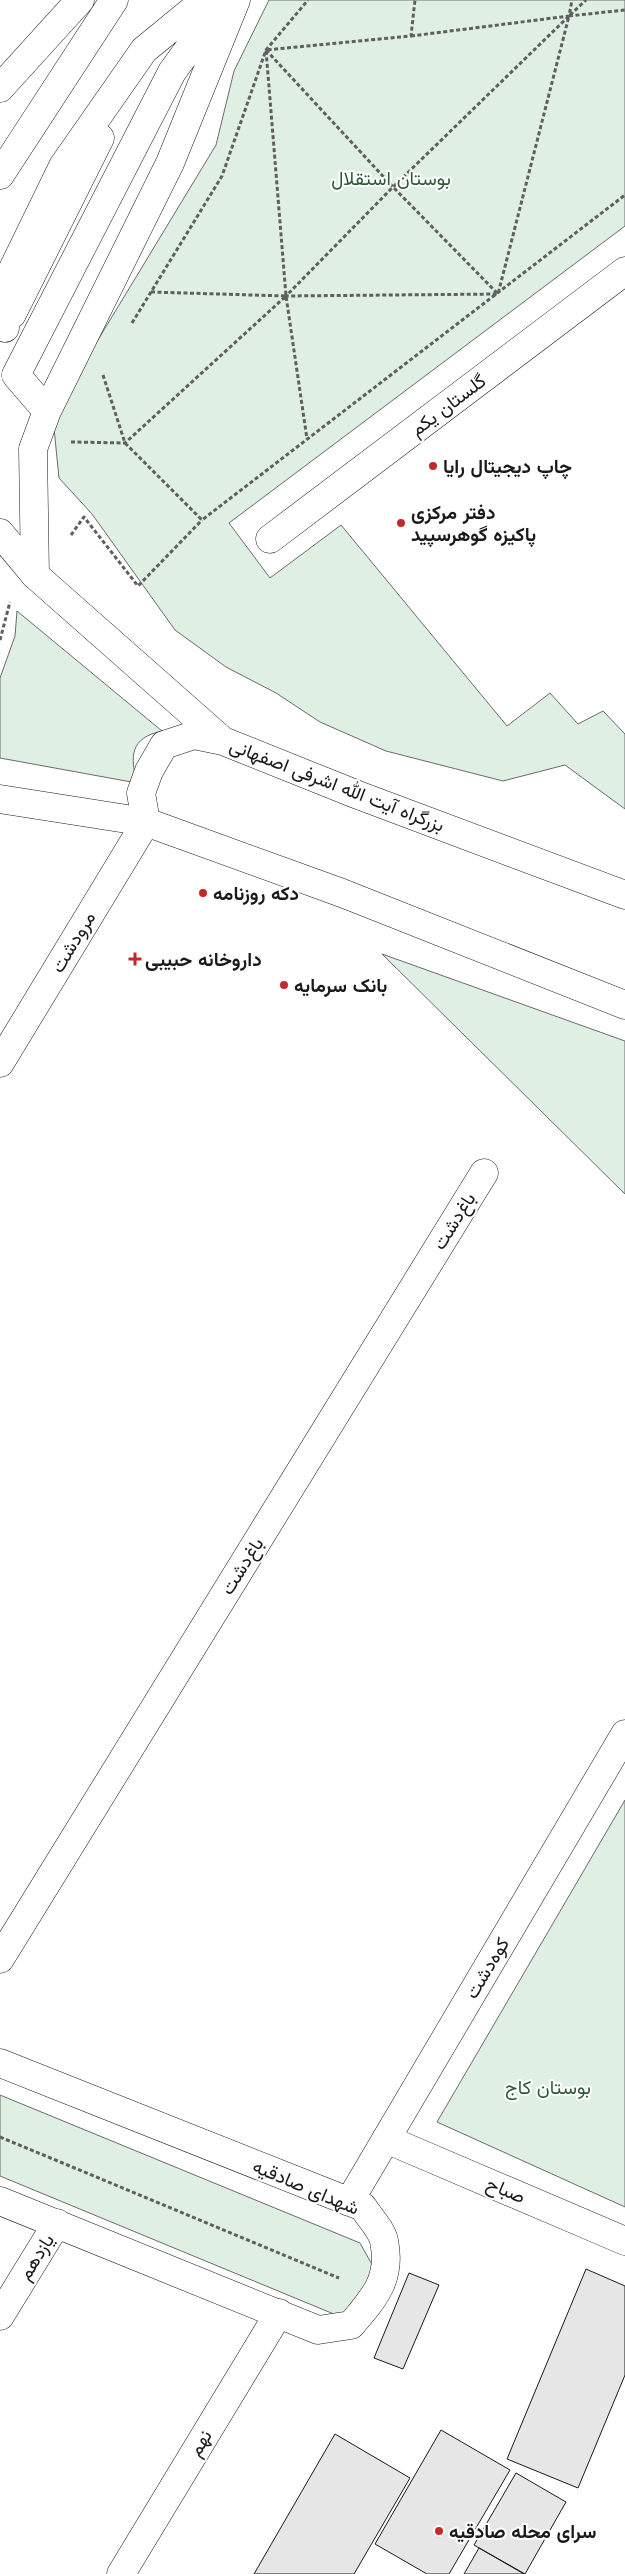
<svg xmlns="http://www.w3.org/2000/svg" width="625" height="2574" font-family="Jost,Vazirmatn,sans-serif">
  <rect width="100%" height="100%" fill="#fff"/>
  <path fill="#e0efe3" stroke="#6a6a6a" d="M269,0H625V226L229,523L270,578L341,525L507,726L550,693L578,724L603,711L625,734V809L565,765L503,781L386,751L320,722L276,693L226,667L175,630L92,514L59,478L54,428L87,358L216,145L234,71Z
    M17,611L162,731C130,738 130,756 137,783L0,758V678L15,636Z
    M382,954L625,1041V1194Z
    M625,1800V2207L437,2122Z
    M0,2095L360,2243L375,2270L359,2303L341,2317L0,2176Z"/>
  <path fill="#e6e6e6" stroke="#1a1a1a" d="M586,2269L625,2286V2375L578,2488L507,2459Z
    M409,2273L439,2285L403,2369L374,2358Z
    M441,2430L510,2470L449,2574H427L375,2544Z
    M335,2434L410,2478L354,2574H254Z
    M516,2473L566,2502L525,2574L474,2545Z
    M479,2548L524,2574H464Z"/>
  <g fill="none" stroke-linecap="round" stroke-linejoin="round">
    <g stroke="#1a1a1a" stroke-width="29">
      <path id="minor" d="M12,314L100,138
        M5,328L10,275L63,166L144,50L205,0
        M47,411L16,375L172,72L224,0
        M270,539L625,271
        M35,575L33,449L47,411L170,163L236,0
        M0,1063L146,822
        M0,1959L484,1173
        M0,2063L363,2207C369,2217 382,2230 384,2241C392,2279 374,2298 351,2325L318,2330L0,2201
        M386,2139L625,2241
        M349,2202L625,1734
        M0,2316L57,2223
        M121,2574L279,2313"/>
    </g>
    <g stroke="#1a1a1a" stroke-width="29">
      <path id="major" d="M0,88L80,0
        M0,175L114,0"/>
    </g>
    <g stroke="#1a1a1a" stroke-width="29">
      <path id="highway" d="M0,533L35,575L223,741L358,795L625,895
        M0,799L146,822L342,893L625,1005
        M146,822L141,793L149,771L164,745L194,735L223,741"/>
    </g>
    <path stroke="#5f5f5f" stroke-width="3" stroke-dasharray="4 2.5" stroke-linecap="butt" d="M570,15L586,0
      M569,16L625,10
      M411,36L569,16L572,0
      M266,50L393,187L498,294L286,296L393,187L569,16L498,294
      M151,292L286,296L266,50L411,36L415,0
      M132,323L222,176L266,50L308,0
      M103,375L125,443L202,520L625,195
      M71,442L125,443L286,296L307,439
      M71,535L84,517L138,586L202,520
      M0,640L10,602
      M0,2137L339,2278"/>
    <use href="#minor" stroke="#fff" stroke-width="28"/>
    <use href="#major" stroke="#fff" stroke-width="28"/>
    <use href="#highway" stroke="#fff" stroke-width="28"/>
  </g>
  <g fill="#c62828" stroke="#fff" stroke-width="2">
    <circle cx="433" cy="466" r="5"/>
    <circle cx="401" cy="523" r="5"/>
    <circle cx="203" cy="893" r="5"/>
    <path d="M132.5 951.5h5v5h5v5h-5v5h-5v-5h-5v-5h5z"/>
    <circle cx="284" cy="985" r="5"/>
    <circle cx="439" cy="2531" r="5"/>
  </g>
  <g text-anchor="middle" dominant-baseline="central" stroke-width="4" stroke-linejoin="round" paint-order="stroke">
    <g font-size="19" fill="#2b5a34" stroke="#fff">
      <text x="391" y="178">بوستان استقلال</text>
      <text x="548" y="2087">بوستان کاج</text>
    </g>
    <g font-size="19" fill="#1a1a1a" stroke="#fff">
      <text transform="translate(448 405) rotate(-37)">گلستان یکم</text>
      <text transform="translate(337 785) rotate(21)">بزرگراه آیت الله اشرفی اصفهانی</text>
      <text transform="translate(73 942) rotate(-59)">مرودشت</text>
      <text transform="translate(454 1221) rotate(-58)">باغ‌دشت</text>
      <text transform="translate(242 1566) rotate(-58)">باغ‌دشت</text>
      <text transform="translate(487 1968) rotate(-59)">کوه‌دشت</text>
      <text transform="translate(306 2187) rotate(23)">شهدای صادقیه</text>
      <text transform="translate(506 2190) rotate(23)">صباح</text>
      <text transform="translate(36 2257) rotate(-58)">یازدهم</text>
      <text transform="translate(200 2443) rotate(-59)">نهم</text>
    </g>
    <g font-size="19" font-weight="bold" fill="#1a1a1a" stroke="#fff" text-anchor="start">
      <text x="443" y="466">چاپ دیجیتال رایا</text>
      <text x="411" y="512">دفتر مرکزی<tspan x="411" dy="22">پاکیزه گوهرسپید</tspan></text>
      <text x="213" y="893">دکه روزنامه</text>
      <text x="145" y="959">داروخانه حبیبی</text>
      <text x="294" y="985">بانک سرمایه</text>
      <text x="449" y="2531">سرای محله صادقیه</text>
    </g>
  </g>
</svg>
